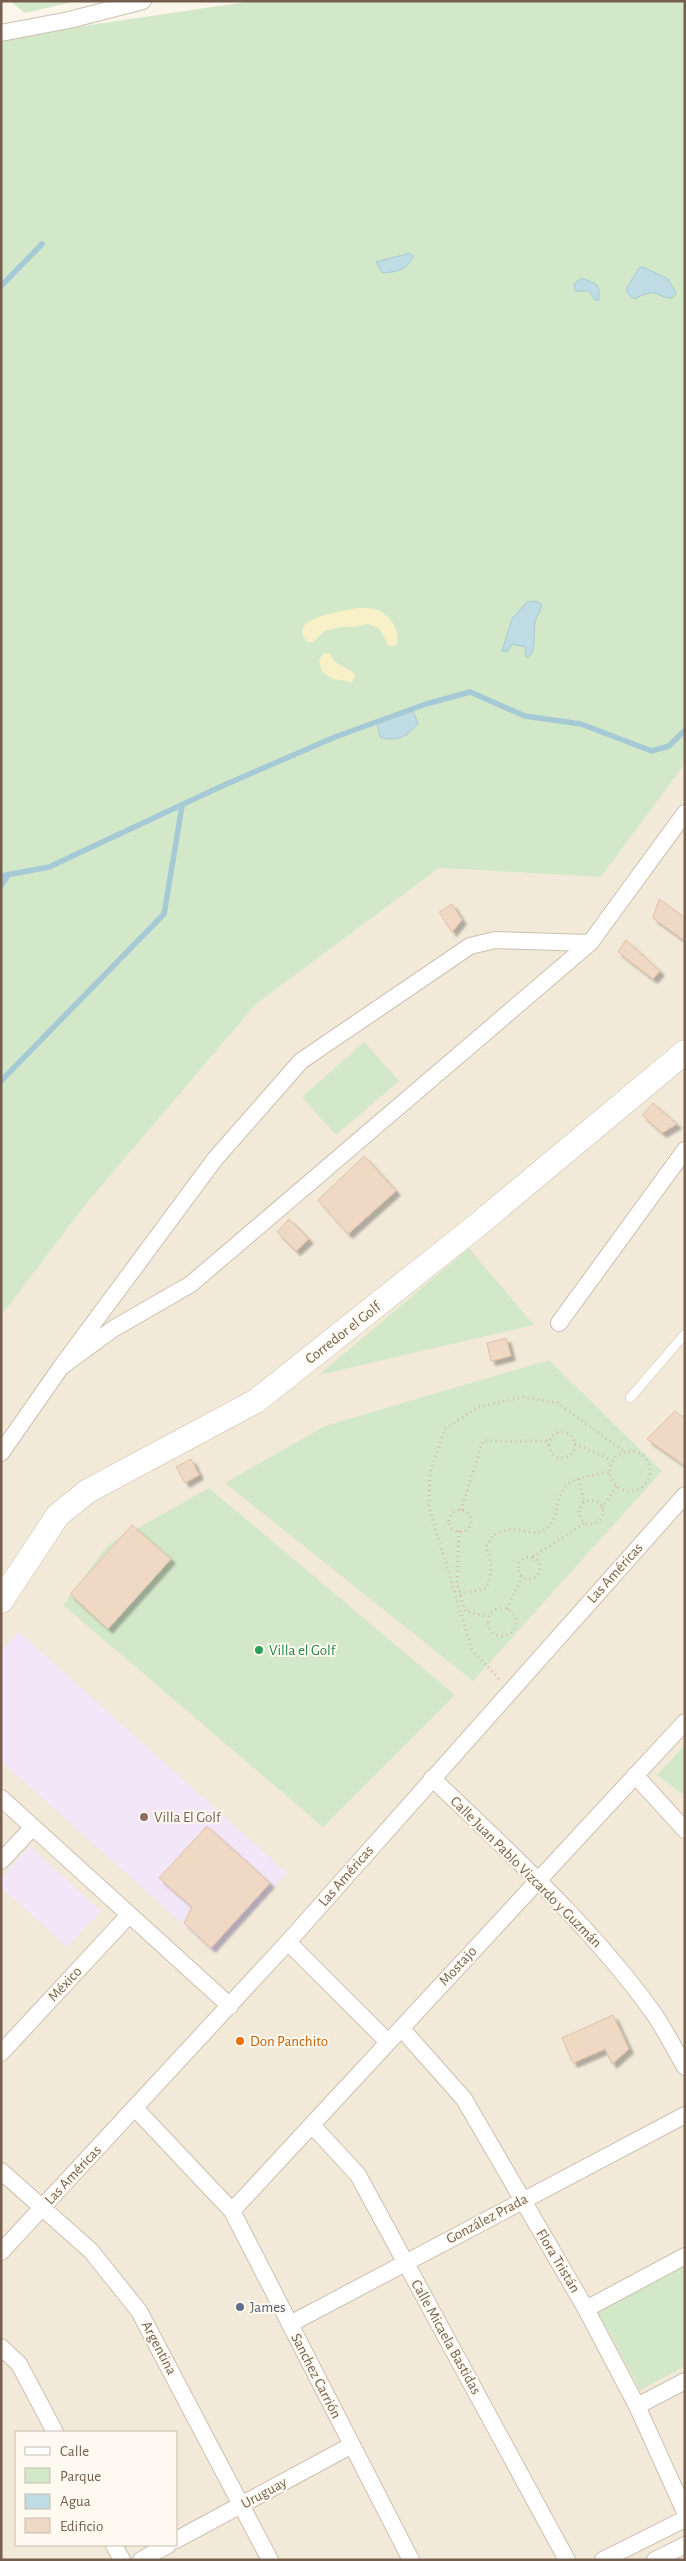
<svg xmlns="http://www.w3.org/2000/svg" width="686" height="2561" font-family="'Alegreya Sans',sans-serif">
  <defs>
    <filter id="shadow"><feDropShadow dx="4.5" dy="4.5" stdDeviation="1" flood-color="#0004"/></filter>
  </defs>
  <rect width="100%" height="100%" fill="#fbf6ea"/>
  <path fill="#f2e9d9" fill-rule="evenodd" d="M685,764V2560H1V1316L86,1204L256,1004L439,868L601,877ZM16,2432H176V2545H16Z"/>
  <path fill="#f3e6f8" d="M19,1632L287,1873L215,1953L1,1761V1651Z
    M30,1846L101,1911L67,1947L1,1887V1878Z"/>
  <path fill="#d3e8c9" d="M10,1H77L25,13Z
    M253,1H685V764L601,877L439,868L256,1004L86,1204L1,1316V38Z
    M364,1042L399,1081L336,1135L302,1097Z
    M469,1248L534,1325L319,1375Z
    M549,1360L662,1471L473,1681L225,1483L325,1426Z
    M209,1488L455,1695L323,1827L63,1605L108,1545Z
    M685,1745V1796L657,1775Z
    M685,2266V2366L640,2390L598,2312Z"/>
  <path fill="#f8f1c8" d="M358,608C364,608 373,608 378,610C390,616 402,631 396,646H389L379,628L368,624L354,627H341L325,631L313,642H308C284,618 344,611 358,608Z
    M330,653L334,661L354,673L355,676L352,682L333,679L322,672L319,660L323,654Z"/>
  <path fill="#bfdbe4" stroke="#a6cad5" d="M410,253L413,256C407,271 396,272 382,273L376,262Z
    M643,267L668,279L676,293L672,298C663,299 658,291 649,293C644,294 639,297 634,299L627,293V288L639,268Z
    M582,278L596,284L599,290V300H595L589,291H575L574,284Z
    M536,601L541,604C542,610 538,613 536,619C532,631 538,651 527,658L525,655L526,647L512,644L507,652L502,651L512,619L527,602Z
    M412,710L418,723C409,736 396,743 380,737L377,723Z"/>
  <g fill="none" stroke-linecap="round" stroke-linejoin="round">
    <path stroke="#a6cad5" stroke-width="5.5" d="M1,286L42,244
      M1,876L49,867L222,786L335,737L426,704L470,692L525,716L581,724L652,751L669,746L685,730
      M1,886L8,875
      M1,1081L164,914L182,806"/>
  </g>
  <path fill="#efd8c4" stroke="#e0c1a5" filter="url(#shadow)" d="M659,899L685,918V941L653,918Z
    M452,904L462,920L452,932L439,912Z
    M626,940L660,971L653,979L618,952Z
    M653,1103L677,1124L662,1133L642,1115Z
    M364,1156L396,1191L348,1234L318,1200Z
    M289,1219L309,1239L296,1251L277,1232Z
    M506,1338L511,1356L491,1361L487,1343Z
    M675,1411L685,1419V1466L647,1439Z
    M191,1459L199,1475L185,1483L176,1467Z
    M132,1525L171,1559L108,1629L70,1594Z
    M207,1826L270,1883L211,1948L184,1923L192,1907L159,1878Z
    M613,2015L629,2049L612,2064L605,2049L573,2063L562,2038Z"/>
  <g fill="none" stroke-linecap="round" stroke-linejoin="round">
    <g stroke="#cdbfb0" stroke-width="10">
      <path id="lane" d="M630,1398L685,1334"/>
    </g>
    <g stroke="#cdbfb0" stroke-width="18">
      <path id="street" d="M1,33L69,20L143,1
        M559,1323L685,1150
        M61,1367L113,1329L191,1284L590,943L685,813
        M1,1453L61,1367L215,1159L301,1061L470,946L495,940L590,943
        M635,1775L685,1830
        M432,1778C509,1852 589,1924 652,2011C664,2028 674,2048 685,2067
        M1,1798L230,2006
        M1,1861L33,1827
        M288,1942L388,2042
        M401,2028L464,2099L586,2309L637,2406L685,2512
        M1,2053L129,1915
        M135,2108L232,2211L411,2560
        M312,2125L358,2175L567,2560
        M1,2171L91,2251L139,2311L270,2560
        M232,2211L685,1722
        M1,2252L288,1942L685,1495
        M586,2309L685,2256
        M290,2324L685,2115
        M1,2347L19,2364L55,2432
        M637,2406L685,2381
        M176,2540L352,2445
        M114,2545L122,2560
        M141,2560L168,2545
        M603,2560L685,2519
        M655,2560L685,2545"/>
    </g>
    <g stroke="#cfc0ae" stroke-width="25">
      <path id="secondary" d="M1,1601L58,1515L88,1491L256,1401L475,1227L685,1052"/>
    </g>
    <path stroke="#d4bca6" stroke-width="3" stroke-dasharray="1 4" stroke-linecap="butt" d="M549 1445a13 13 0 1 1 26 0a13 13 0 1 1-26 0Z
      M575,1444L612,1460
      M610 1471a20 20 0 1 1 40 0a20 20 0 1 1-40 0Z
      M579,1479L584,1502
      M579 1512a12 12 0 1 1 24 0a12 12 0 1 1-24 0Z
      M602,1508L617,1486
      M461,1510L483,1441H550
      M449 1521a11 11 0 1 1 22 0a11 11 0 1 1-22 0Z
      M459,1531L457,1583L465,1611L488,1617
      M518 1568a11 11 0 1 1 22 0a11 11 0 1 1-22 0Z
      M533,1557L585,1523
      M460,1594L486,1588C493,1573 492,1562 486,1547L492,1536C499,1533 507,1529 514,1529C524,1530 534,1536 544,1530C560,1521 554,1498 566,1486C575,1476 597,1475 610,1472
      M488 1622a14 14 0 1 1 28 0a14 14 0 1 1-28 0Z
      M507,1609L522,1577
      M499,1679L472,1650L429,1507L430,1472L445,1429L478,1407L523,1397L558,1403L623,1451"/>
    <use href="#lane" stroke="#fff" stroke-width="9"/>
    <use href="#street" stroke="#fff" stroke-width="16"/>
    <use href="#secondary" stroke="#fff" stroke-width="24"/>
  </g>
  <circle fill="#2e9e5b" stroke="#fefaf0" stroke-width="2" cx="259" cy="1650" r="5"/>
  <circle fill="#8d6e63" stroke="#fefaf0" stroke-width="2" cx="144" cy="1817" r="5"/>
  <circle fill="#e8710a" stroke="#fefaf0" stroke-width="2" cx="240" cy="2041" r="5"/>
  <circle fill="#5c6f8a" stroke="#fefaf0" stroke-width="2" cx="240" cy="2307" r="5"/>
  <g text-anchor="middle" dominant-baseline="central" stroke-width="4" stroke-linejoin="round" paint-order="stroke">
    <g font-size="15" fill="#745f4f" stroke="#fefaf0">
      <text transform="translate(343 1333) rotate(-38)">Corredor el Golf</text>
      <text transform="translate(615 1573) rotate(-48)">Las Américas</text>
      <text transform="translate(526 1872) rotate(45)">Calle Juan Pablo Vizcardo y Guzmán</text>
      <text transform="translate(346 1876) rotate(-49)">Las Américas</text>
      <text transform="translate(458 1966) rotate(-47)">Mostajo</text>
      <text transform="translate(65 1984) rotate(-47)">México</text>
      <text transform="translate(73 2175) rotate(-47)">Las Américas</text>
      <text transform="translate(487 2219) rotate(-28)">González Prada</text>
      <text transform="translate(558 2261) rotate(59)">Flora Tristán</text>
      <text transform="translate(446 2337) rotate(61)">Calle Micaela Bastidas</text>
      <text transform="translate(159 2348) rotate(62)">Argentina</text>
      <text transform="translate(316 2376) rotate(63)">Sanchez Carrión</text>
      <text transform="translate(264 2493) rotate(-29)">Uruguay</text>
    </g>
    <g font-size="15" fill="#27864d" stroke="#fefaf0" text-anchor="start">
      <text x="269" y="1650">Villa el Golf</text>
    </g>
    <g font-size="15" fill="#785e54" stroke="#fefaf0" text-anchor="start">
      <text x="154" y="1817">Villa El Golf</text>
    </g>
    <g font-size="15" fill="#c56008" stroke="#fefaf0" text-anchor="start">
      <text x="250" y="2041">Don Panchito</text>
    </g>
    <g font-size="15" fill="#4e5e75" stroke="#fefaf0" text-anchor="start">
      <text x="250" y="2307">James</text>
    </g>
  </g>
  <rect width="686" height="2561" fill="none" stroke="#745f4f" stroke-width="5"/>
  <rect x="15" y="2431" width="162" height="115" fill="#fefaf0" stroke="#c7bcb0"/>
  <rect x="25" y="2447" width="25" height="8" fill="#ffffff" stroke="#c7bcb0"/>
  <text x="60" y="2456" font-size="15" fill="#745f4f">Calle</text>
  <rect x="25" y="2468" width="25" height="15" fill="#d3e8c9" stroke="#c7bcb0"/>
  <text x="60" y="2481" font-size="15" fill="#745f4f">Parque</text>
  <rect x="25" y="2494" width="25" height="15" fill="#bfdbe4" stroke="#c7bcb0"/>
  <text x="60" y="2506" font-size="15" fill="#745f4f">Agua</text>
  <rect x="25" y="2518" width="25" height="15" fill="#efd8c4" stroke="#c7bcb0"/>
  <text x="60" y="2531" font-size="15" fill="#745f4f">Edificio</text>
</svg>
